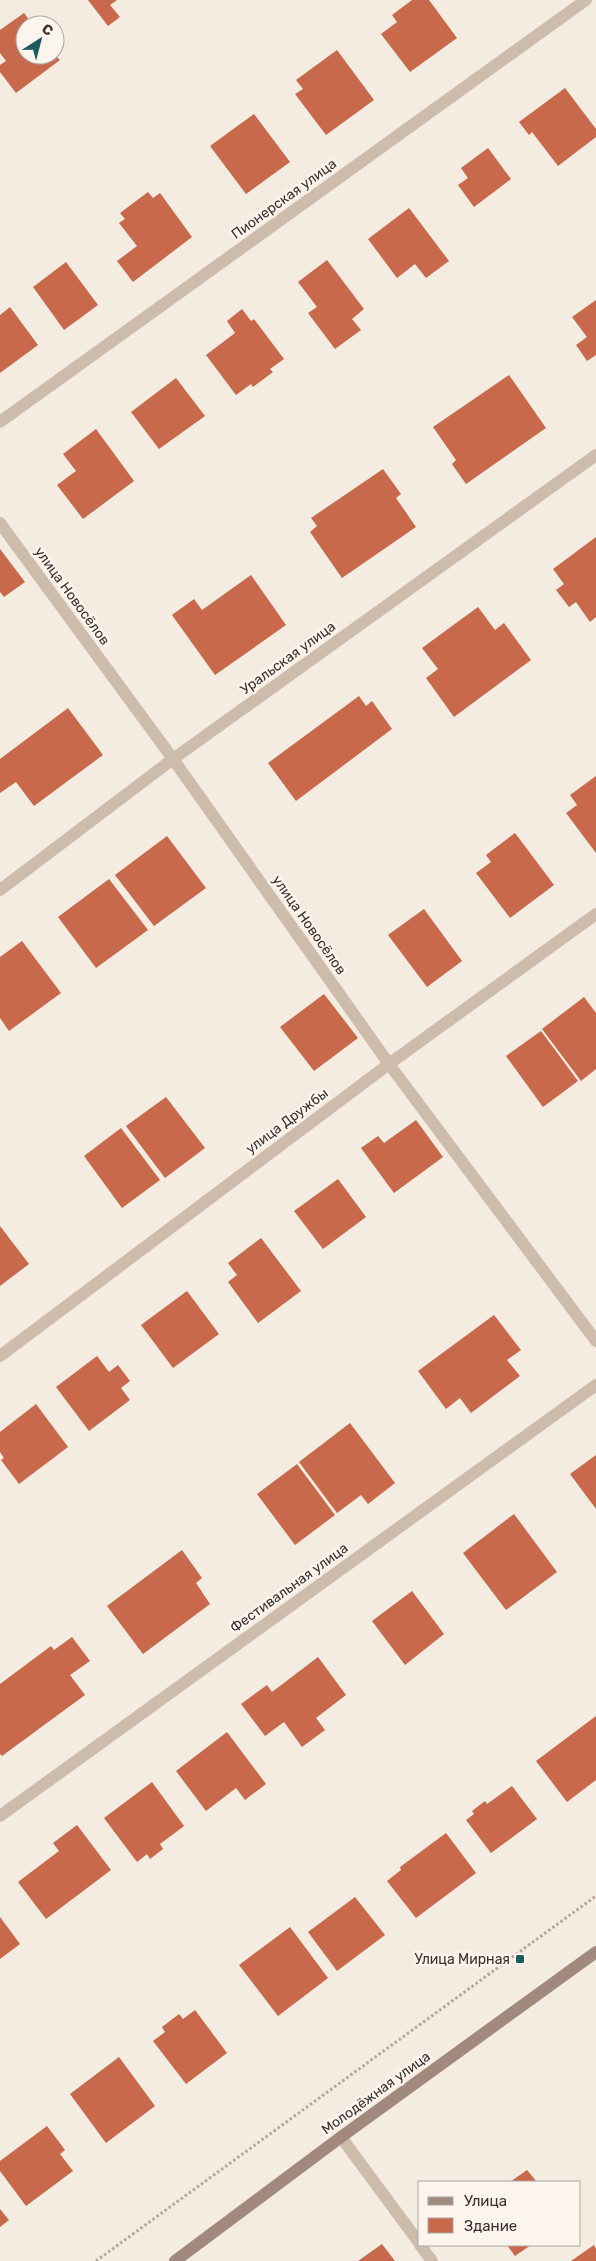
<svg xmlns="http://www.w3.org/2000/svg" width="596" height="2261" font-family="Rubik,sans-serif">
  <rect width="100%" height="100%" fill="#f4ebe1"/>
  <path fill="#c8694b" d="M88,0H117L110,5L120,17L108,26Z
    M412,0H429L457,38L410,72L381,34L397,22L392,15Z
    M24,13L33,25H25V55H55L60,60L16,93L0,72V65L6,61L0,53V30Z
    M337,50L374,100L326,135L295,94L303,89L296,80Z
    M565,88L596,129V137L558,166L532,132L529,135L519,122Z
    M254,114L290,162L246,194L210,146Z
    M488,148L511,179L474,207L458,185L468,178L461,168Z
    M148,192L153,198L160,193L192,237L133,282L117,261L137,246L119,223L125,219L120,213Z
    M409,208L449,261L426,278L415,264L397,278L368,239Z
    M327,260L364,309L352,319L361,330L335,349L308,313L317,307L298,282Z
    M66,262L98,305L64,330L33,287Z
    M596,300V355L587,361L576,345L587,337L572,317Z
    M10,307L38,345L0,373V315Z
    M242,309L251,321L254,319L284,359L270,369L273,372L253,387L251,384L236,395L206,355L235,333L227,321Z
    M509,375L546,428L466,484L452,464L456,460L433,427Z
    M176,378L205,416L159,449L131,412Z
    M96,429L134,481L83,519L57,485L76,471L63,454Z
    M383,469L401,494L396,498L416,527L342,578L310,532L317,526L311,518Z
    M596,537V617L590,622L576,602L569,607L556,590L564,584L553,569Z
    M0,549L25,582L4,597L0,592Z
    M251,575L286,625L215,675L172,615L194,599L202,610Z
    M478,607L495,630L504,623L531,660L454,717L426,678L438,669L422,648Z
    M359,696L366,706L372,701L392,729L296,801L268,763Z
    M68,708L103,755L34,806L16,782L0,793V759Z
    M596,776V853L566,813L577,805L570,795Z
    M515,833L554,885L510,918L476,873L491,862L486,855Z
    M167,836L206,888L154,926L115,875Z
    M109,879L148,930L96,968L58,917Z
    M424,909L462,961L427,987L388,935Z
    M22,941L61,993L9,1031L0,1018V957Z
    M324,994L358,1038L314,1071L280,1027Z
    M584,997L596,1013V1069L581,1081L542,1029Z
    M541,1031L578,1081L543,1107L506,1056Z
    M166,1097L205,1148L165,1178L126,1126Z
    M416,1120L443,1157L394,1193L361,1148L378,1136L384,1143Z
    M121,1128L160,1180L122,1208L84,1156Z
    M338,1179L366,1217L323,1249L294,1211Z
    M0,1226L29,1264L0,1286Z
    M261,1238L301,1291L258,1323L228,1282L237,1275L228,1263Z
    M187,1291L219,1334L173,1368L141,1325Z
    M494,1315L521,1350L507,1360L520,1376L471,1413L460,1398L446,1409L418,1371Z
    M97,1356L109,1372L118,1365L130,1381L121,1388L130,1400L89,1431L56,1387Z
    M36,1404L68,1447L19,1484L1,1460L4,1458L0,1452V1432Z
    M350,1423L395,1483L368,1504L361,1495L337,1513L299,1462Z
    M596,1455V1509L570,1474Z
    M297,1464L335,1515L295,1545L257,1494Z
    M514,1514L557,1572L506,1610L463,1553Z
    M182,1550L202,1578L196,1583L210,1604L143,1654L107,1606Z
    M412,1591L444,1634L405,1665L372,1621Z
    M72,1637L90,1661L70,1675L85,1695L2,1756L0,1754V1684L51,1646L54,1650Z
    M318,1657L346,1695L316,1718L325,1730L302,1747L284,1722L265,1736L241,1704L267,1685L272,1692Z
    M596,1716V1780L567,1802L536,1761Z
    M227,1732L266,1784L245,1800L236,1788L206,1811L176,1771Z
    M152,1782L184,1826L160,1844L163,1849L150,1859L147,1854L137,1862L104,1818Z
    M512,1786L537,1819L491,1853L466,1820L474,1814L472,1811L485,1801L487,1804Z
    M77,1825L111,1870L46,1919L18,1882L59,1851L53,1843Z
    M446,1833L476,1873L416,1918L387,1881L401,1870L400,1867Z
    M355,1897L385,1935L337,1971L308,1932Z
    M0,1917L20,1944L0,1959Z
    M290,1927L328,1978L278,2016L239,1965Z
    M195,2010L227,2053L186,2084L153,2041L165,2032L162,2027L179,2014L183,2019Z
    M119,2057L155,2106L106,2143L70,2094Z
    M47,2126L65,2150L60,2154L73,2171L26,2206L0,2171V2161Z
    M527,2170L537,2182H510Z
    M0,2209L9,2220L0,2227Z
    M382,2244L395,2261H358Z
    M507,2245H531L515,2256Z
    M594,2245L596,2249V2261H571Z"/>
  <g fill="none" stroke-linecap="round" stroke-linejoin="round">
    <path stroke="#b9a596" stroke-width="3" stroke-dasharray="2.5 2.5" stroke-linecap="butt" d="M96,2261L596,1896"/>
    <path stroke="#cdbbac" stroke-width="12" d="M0,422L586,0
      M0,523L173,759L389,1064L596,1341
      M0,890L173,759L596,455
      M0,1356L389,1064L596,914
      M0,1816L596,1385
      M341,2137L420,2244
      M420,2245L432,2261"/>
    <path stroke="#a18a7d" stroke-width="12" d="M175,2261L341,2137L596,1952"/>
  </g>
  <rect fill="#1f5a5e" stroke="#fbf5ee" stroke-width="2" x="515" y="1954" width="10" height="10" rx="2.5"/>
  <g text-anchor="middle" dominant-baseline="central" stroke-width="5" stroke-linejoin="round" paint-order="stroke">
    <g font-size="14" fill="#3b302b" stroke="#fbf5ee">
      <text transform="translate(284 199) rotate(-36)">Пионерская улица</text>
      <text transform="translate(72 596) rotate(54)">улица Новосёлов</text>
      <text transform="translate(288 658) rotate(-36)">Уральская улица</text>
      <text transform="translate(309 925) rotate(55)">улица Новосёлов</text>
      <text transform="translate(287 1121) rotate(-37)">улица Дружбы</text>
      <text transform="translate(289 1588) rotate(-36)">Фестивальная улица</text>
      <text transform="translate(376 2093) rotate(-36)">Молодёжная улица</text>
    </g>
    <g font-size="14" fill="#3b302b" stroke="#fbf5ee" text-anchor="end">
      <text x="510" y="1959">Улица Мирная</text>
    </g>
  </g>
  <rect x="418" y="2181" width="162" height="65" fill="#fbf5ee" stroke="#aea6a0"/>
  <rect x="428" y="2197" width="25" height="8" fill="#a18a7d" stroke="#aea6a0"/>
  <text x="464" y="2206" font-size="15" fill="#3b302b">Улица</text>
  <rect x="428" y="2218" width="25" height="15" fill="#c8694b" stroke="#aea6a0"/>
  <text x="464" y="2231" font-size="15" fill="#3b302b">Здание</text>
  <g transform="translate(40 40) rotate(36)"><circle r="24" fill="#fbf5ee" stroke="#aea6a0"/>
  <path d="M0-4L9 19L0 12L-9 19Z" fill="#1f5a5e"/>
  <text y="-8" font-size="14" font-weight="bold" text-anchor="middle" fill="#3b302b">С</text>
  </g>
</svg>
